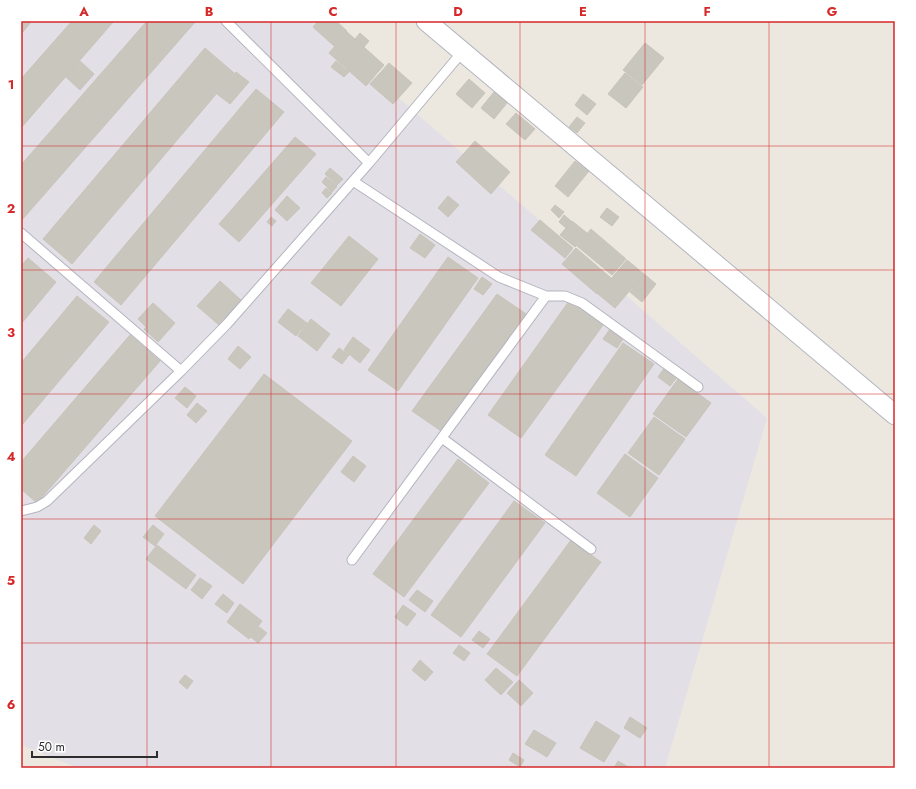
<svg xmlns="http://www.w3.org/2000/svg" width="916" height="789" font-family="Jost,sans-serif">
  <rect width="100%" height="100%" fill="#ede8df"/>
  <path fill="#e2dfe6" d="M21,21H310L767,418L665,768H78L21,745Z"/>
  <path fill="#c9c6be" stroke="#c9c4b9" d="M21,21H32L21,34Z
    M72,21H114L21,128V79Z
    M147,21H196L21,221V165Z
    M318,21H336L347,31L334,46L313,27Z
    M347,32L384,65L366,86L329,53Z
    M360,33L369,41L364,47L355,39Z
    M645,43L664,58L642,85L623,70Z
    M205,48L234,73L72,264L43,239Z
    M80,61L94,74L80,90L66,77Z
    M336,61L349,72L344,77L331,67Z
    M389,63L412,83L393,104L370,84Z
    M236,72L249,82L230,104L217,94Z
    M625,73L643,87L626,108L608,94Z
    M469,79L485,93L472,108L456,94Z
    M256,89L284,112L121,305L94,282Z
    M494,92L507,103L494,119L481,108Z
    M583,94L596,104L587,115L575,105Z
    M516,113L535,129L525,140L506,124Z
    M577,117L585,123L577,133L569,127Z
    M295,137L316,154L239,242L219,224Z
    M475,141L510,172L491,194L456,162Z
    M575,161L589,171L568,197L555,186Z
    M330,168L343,179L337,185L325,174Z
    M326,177L337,186L332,192L322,182Z
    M326,188L332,193L327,198L322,193Z
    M287,196L300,208L287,221L275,210Z
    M448,196L459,205L448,217L438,208Z
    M555,205L564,212L559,218L551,210Z
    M607,208L619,217L612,226L600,217Z
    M564,215L571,221L566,228L559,222Z
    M271,217L276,221L272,226L267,222Z
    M540,220L573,248L565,258L531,230Z
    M572,221L587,233L575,247L560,235Z
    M591,229L626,259L612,275L577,246Z
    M420,234L435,245L425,258L410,248Z
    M349,236L378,259L341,306L311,283Z
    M576,248L611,278L597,294L562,264Z
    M448,257L478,278L398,391L368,370Z
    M28,258L56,282L21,324V266Z
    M627,260L644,274L615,308L598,294Z
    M644,274L656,284L642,302L630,292Z
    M482,277L492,284L483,295L474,289Z
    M220,281L241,300L219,325L197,306Z
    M497,294L529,316L444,433L412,411Z
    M77,296L109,322L21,426V363Z
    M569,301L603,325L521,438L488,415Z
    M153,303L175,323L158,342L144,329L146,327L138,319Z
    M288,309L307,323L296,336L278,322Z
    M311,319L330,334L317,351L298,336Z
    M610,329L623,339L617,348L603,339Z
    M130,335L160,361L37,503L21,489V462Z
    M353,337L370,350L360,363L344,350Z
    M623,343L654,364L576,476L545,455Z
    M238,346L251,357L240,369L228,359Z
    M339,348L349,355L342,364L332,357Z
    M665,367L678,376L670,386L658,377Z
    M264,374L352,441L243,584L155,516Z
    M678,379L711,403L686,437L653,414Z
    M185,387L196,396L187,408L175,398Z
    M197,403L207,411L196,423L187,415Z
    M654,417L685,439L659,475L628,453Z
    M625,454L658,478L630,517L597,493Z
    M353,456L366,466L354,482L341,472Z
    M458,459L489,483L404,597L373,574Z
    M514,501L545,523L461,637L431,615Z
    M94,525L101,531L91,544L84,538Z
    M153,525L164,534L155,546L143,537Z
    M571,540L601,562L517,676L487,654Z
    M157,545L196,575L186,589L146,559Z
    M200,578L212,586L202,599L191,590Z
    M417,590L433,601L425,612L409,600Z
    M223,594L234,603L227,613L215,604Z
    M240,604L262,621L249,639L227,622Z
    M403,605L416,614L407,626L395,617Z
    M259,627L267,633L258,643L251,637Z
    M479,631L490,639L483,648L472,640Z
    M459,645L470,653L464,661L453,653Z
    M420,660L433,672L425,681L412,670Z
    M496,668L513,682L501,695L485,680Z
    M185,675L193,681L187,689L179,682Z
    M519,680L533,693L521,706L507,693Z
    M630,717L647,728L640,738L624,728Z
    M596,721L620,736L604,762L580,748Z
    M534,730L556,743L547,757L525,744Z
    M513,753L524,760L520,767L509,760Z
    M618,761L630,768H614Z"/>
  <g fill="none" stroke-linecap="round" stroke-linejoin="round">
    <g stroke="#b3b5bf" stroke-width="11">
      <path id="lane" d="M226,21L369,163
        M353,181L499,277L546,296H565L582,303L698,387
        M21,233L181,371
        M442,438L591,549
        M21,511L37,507L47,501L181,371L227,324L369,163L463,51
        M352,560L546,296"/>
    </g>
    <g stroke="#b3b5bf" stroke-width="21">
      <path id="street" d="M426,21L895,415"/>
    </g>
    <use href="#lane" stroke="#fff" stroke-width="9"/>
    <use href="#street" stroke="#fff" stroke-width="19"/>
  </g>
  <path fill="none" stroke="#d62828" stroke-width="1" stroke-opacity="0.55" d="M147,21V768M271,21V768M396,21V768M520,21V768M645,21V768M769,21V768M21,146H895M21,270H895M21,394H895M21,519H895M21,643H895"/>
  <rect width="916" height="789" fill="none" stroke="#ffffff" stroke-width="44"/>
  <path d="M32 751v6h125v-6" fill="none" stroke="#2c2c2c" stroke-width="2"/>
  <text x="38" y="751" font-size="12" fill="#2c2c2c" stroke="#ffffff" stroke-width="3" paint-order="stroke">50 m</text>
  <rect x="22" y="22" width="872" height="745" fill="none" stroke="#d62828" stroke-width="1.5"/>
  <g font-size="13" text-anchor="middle" font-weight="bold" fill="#d62828">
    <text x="84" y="16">A</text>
    <text x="209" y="16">B</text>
    <text x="333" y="16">C</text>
    <text x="458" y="16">D</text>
    <text x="583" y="16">E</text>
    <text x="707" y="16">F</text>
    <text x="832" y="16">G</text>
    <text x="11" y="89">1</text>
    <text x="11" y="213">2</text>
    <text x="11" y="337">3</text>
    <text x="11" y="461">4</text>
    <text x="11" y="585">5</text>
    <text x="11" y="709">6</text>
  </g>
</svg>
